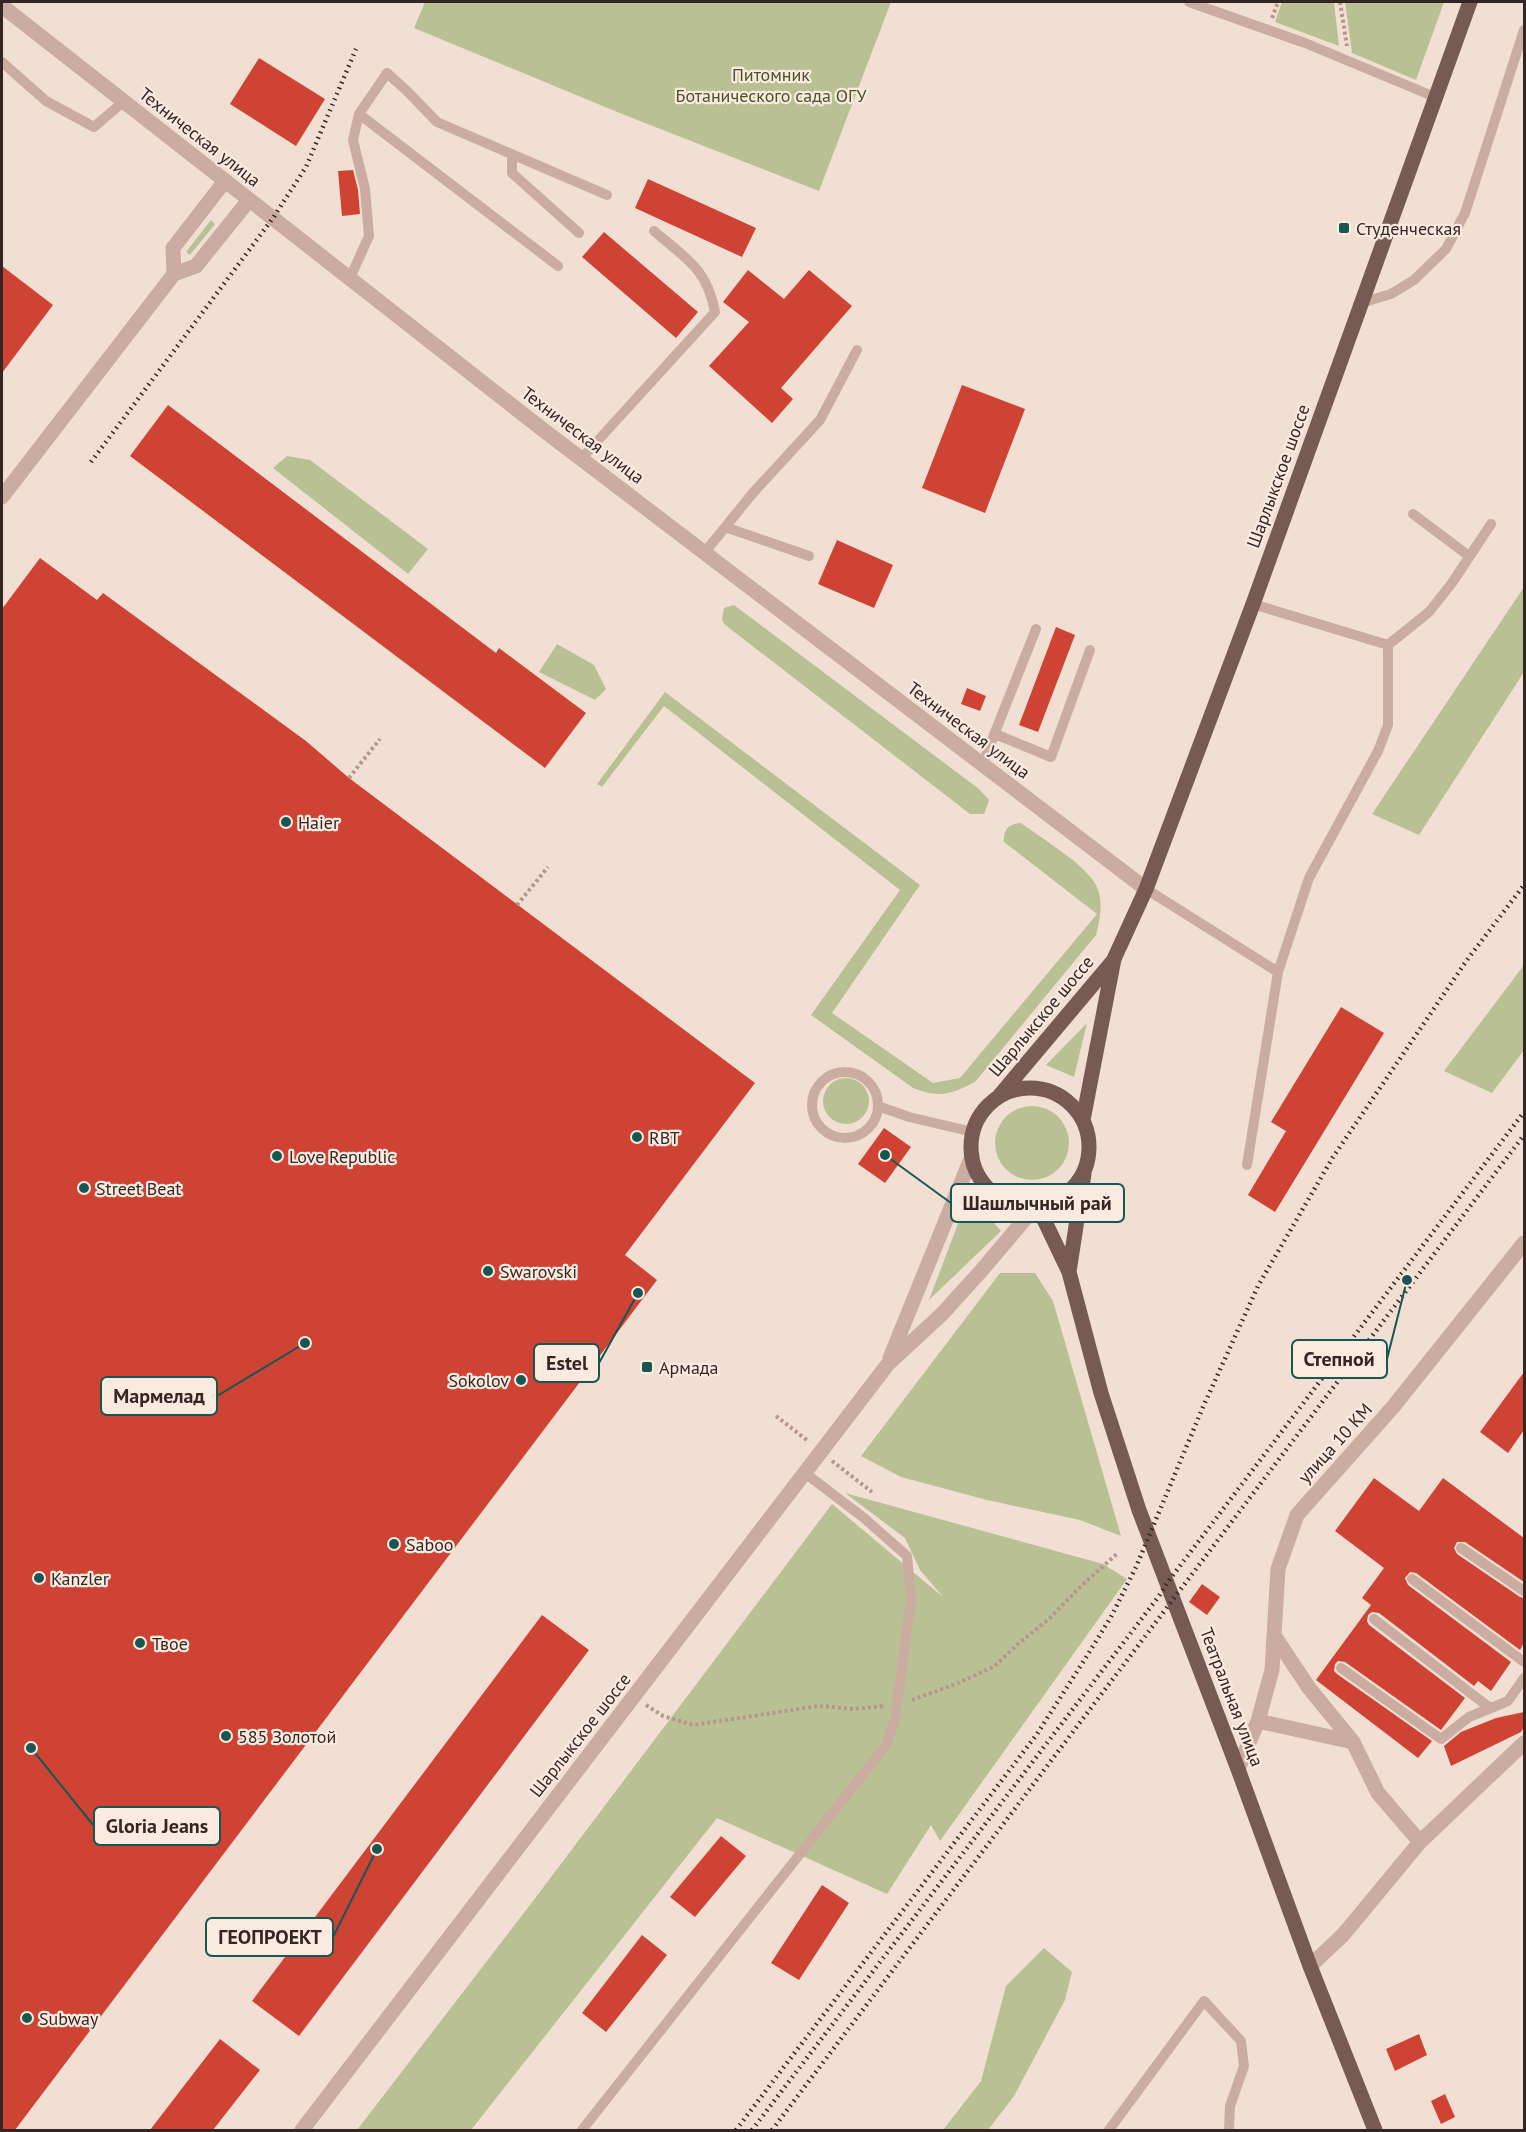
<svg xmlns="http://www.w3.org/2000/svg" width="1526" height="2132" font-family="'PT Sans',sans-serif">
  <rect width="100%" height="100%" fill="#f2dfd4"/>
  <path fill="#b9c194" d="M425,2H891L819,191L627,116L414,28Z
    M1282,2H1334L1339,46L1275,22Z
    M1345,2H1444L1416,80L1352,53Z
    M211,220L215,224L190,255L186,252Z
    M287,456L310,460L428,549L408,574L273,468Z
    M1524,587V672L1419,835L1372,814Z
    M734,605L979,789L989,800L984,814H970L724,624L722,619L724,608Z
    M557,644L594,665L606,689L595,700L539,672Z
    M665,692L920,885L832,1013L933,1083L960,1078L1097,914L1004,842C1003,829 1009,824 1021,823C1041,838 1085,864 1096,885C1104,901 1100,919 1096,935L975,1082C949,1095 940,1098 913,1088L811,1015L900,890L664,706L602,787L597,784Z
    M1524,965V1050L1492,1093L1444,1071Z
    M1087,1023L1074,1077L1046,1065Z
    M823 1101a23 23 0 1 1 46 0a23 23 0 1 1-46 0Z
    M995 1143a37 37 0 1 1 74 0a37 37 0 1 1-74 0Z
    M969,1195L1001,1231L929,1300Z
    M1000,1273H1035L1053,1301L1121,1536L1080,1520L987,1500L901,1477L861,1456Z
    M845,1493L1103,1564L1127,1579L940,1841L931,1825L887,1894L717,1818L471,2130H357L530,1905L832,1504L943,1597L920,1570L905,1538Z
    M1044,1948L1072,1972L1065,2000L1014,2096L988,2130H943L981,2081L1006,1986Z"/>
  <path fill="#cf4335" d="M259,58L325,99L296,146L230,104Z
    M353,170L358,190L360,214L342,216L338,171Z
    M648,179L756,228L742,257L635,208Z
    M604,232L698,312L676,338L582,257Z
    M2,266L53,305L2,373Z
    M748,270L784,299L809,270L852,306L781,388L793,399L772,423L709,366L749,322L723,302Z
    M962,385L1025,409L985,513L922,488Z
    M168,405L496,653L499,648L586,713L545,768L130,456Z
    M837,540L893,565L874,608L818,584Z
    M40,558L97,600L103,593L306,741L349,778L755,1083L625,1255L657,1280L15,2130H2V609Z
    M1056,627L1075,635L1038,732L1019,725Z
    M967,688L986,696L980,711L961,704Z
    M1341,1007L1384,1033L1275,1212L1248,1195L1286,1131L1271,1122Z
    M884,1128L911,1147L885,1183L858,1164Z
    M1524,1372V1430L1508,1453L1480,1432Z
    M1374,1478L1419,1511L1443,1478L1524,1538V1582L1465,1542H1457L1454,1548L1457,1554L1520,1597L1524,1598V1643L1520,1650L1416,1573L1410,1572L1405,1578L1408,1585L1511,1662L1491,1691L1478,1681L1474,1686L1379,1613L1372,1612L1368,1615L1367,1621L1369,1625L1465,1698L1441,1730L1345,1662L1338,1661L1335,1664L1334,1671L1337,1674L1432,1741L1418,1758L1316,1680L1371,1605L1362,1598L1384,1568L1335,1531Z
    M1202,1584L1220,1597L1207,1615L1189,1602Z
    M542,1615L589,1650L299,2036L252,2001Z
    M1524,1712V1727L1521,1732L1451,1766L1444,1746L1461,1732L1496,1718Z
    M721,1836L746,1856L695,1917L670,1897Z
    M822,1885L849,1903L799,1980L771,1963Z
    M642,1935L667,1955L606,2032L582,2013Z
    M1419,2034L1427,2055L1395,2071L1386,2049Z
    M220,2039L260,2070L213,2130H150Z
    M1445,2094L1455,2117L1441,2124L1431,2101Z"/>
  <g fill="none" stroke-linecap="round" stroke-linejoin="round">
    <path stroke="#b6968a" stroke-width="4" stroke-dasharray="3 3" stroke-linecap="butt" d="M1340,2L1347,46
      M1272,18L1278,2
      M349,778L380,739
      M517,905L548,867
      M776,1416L808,1441
      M832,1461L872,1492
      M912,1700L956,1684L995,1666L1018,1644L1049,1619L1081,1586L1118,1553
      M646,1705L663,1716L693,1725L819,1706L854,1709L884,1706"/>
    <path stroke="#caada0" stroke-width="10" d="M1189,2L1305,43L1435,97
      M2,62L46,101L94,127L123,102
      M359,114L387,73L407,91L437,122L607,195
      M512,154V173L579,233
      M350,278L369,236L365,189L353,140L359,114L558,266
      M1361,303L1391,294L1414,280L1446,249L1465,213L1524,30
      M581,459L715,312C707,268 685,258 654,231
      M1413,514L1469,556
      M725,527L809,556
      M705,552L752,494L820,420L857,350
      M1253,604L1388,645L1429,612L1452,583L1491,524
      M995,734L1051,757L1090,650
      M982,765L1036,629
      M1146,889L1278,972
      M812 1105a33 33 0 1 1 66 0a33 33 0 1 1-66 0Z
      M878,1106L909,1117L973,1132
      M1247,1165L1278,972L1309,878L1378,751L1388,725V645
      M1461,1548L1524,1591
      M1412,1579L1524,1662
      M1374,1619L1490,1708
      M1341,1668L1441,1739L1469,1717L1508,1701L1524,1678
      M582,2130L886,1745L895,1719L911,1600L907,1556L864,1518L805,1473
      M1109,2130L1204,2001L1241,2041L1244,2066L1230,2106L1229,2130"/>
    <path stroke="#caada0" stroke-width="15" d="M174,274L173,248L225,181
      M2,497L174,274L196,266L249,200
      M1275,1637L1309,1688L1353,1742L1378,1793L1420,1842
      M1258,1721L1353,1742
      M1238,1769L1258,1721L1272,1670L1278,1569L1297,1515L1393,1407L1524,1243
      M1310,1966L1343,1935L1420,1842L1524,1743"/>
    <path stroke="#caada0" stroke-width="15" d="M2,6L542,429L1146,889
      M890,1358L972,1156
      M302,2130L888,1364L942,1314L981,1271L1037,1205"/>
    <path stroke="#775a53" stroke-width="15" d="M971 1147a59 59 0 1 1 118 0a59 59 0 1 1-118 0Z
      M1000,1095L1112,962
      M1083,1120L1114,959L1146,889L1253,604L1470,2
      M1037,1205L1069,1272L1101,1393L1139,1510L1238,1769L1310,1966L1375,2130
      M1069,1272L1084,1174"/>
    <path stroke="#332624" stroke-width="4.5" stroke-dasharray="1.5 4.5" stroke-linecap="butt" d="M91,462L273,218L306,167L356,49
      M736,2130L1037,1734L1085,1659L1111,1617L1136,1567L1203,1407L1258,1286L1333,1157L1467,960L1524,885
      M752,2130L1159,1596L1167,1583L1524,1112
      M772,2130L1524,1135"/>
  </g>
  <g fill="#175752" stroke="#faeae0" stroke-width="2">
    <rect x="1338" y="222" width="12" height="12" rx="3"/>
    <circle cx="286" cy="822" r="6"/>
    <circle cx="637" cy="1137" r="6"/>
    <circle cx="277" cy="1156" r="6"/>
    <circle cx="84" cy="1188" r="6"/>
    <circle cx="488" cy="1271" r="6"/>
    <rect x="641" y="1361" width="12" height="12" rx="3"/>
    <circle cx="521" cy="1380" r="6"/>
    <circle cx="394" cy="1544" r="6"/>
    <circle cx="39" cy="1578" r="6"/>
    <circle cx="140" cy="1643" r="6"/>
    <circle cx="226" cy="1736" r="6"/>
    <circle cx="27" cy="2018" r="6"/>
  </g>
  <g text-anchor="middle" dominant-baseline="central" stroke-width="4.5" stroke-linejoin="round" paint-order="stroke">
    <g font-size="18" fill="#495326" stroke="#faeae0">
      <text x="771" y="74">Питомник<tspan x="771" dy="21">Ботанического сада ОГУ</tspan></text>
    </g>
    <g font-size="18" fill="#332624" stroke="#faeae0">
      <text transform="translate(200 137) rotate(38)">Техническая улица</text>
      <text transform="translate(583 435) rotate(37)">Техническая улица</text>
      <text transform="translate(1278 476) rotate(-70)">Шарлыкское шоссе</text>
      <text transform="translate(969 730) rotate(37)">Техническая улица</text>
      <text transform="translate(1041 1016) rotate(-50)">Шарлыкское шоссе</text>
      <text transform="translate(1335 1443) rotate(-48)">улица 10 КМ</text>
      <text transform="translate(1232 1697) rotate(69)">Театральная улица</text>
      <text transform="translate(580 1735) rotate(-52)">Шарлыкское шоссе</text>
    </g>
    <g font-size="18" fill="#332624" stroke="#faeae0" text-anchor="start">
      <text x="1356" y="228">Студенческая</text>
      <text x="298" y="822">Haier</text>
      <text x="649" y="1137">RBT</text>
      <text x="289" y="1156">Love Republic</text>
      <text x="96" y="1188">Street Beat</text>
      <text x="500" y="1271">Swarovski</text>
      <text x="659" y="1367">Армада</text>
      <text x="509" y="1380" text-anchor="end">Sokolov</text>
      <text x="406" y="1544">Saboo</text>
      <text x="51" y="1578">Kanzler</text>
      <text x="152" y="1643">Твое</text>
      <text x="238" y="1736">585 Золотой</text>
      <text x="39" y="2018">Subway</text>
    </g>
  </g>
  <path fill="none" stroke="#175752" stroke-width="2" d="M885 1155L951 1203M1407 1280L1387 1359M638 1293L599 1363M305 1343L217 1396M31 1748L94 1826M377 1849L333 1937"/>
  <g fill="#175752" stroke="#faeae0" stroke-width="2">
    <circle cx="885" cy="1155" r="6"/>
    <circle cx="1407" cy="1280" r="6"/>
    <circle cx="638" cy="1293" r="6"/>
    <circle cx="305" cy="1343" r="6"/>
    <circle cx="31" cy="1748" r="6"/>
    <circle cx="377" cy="1849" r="6"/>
  </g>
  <g fill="#faeae0" stroke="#175752" stroke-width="2">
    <rect x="951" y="1184" width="173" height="38" rx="6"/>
    <rect x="1292" y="1340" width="95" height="38" rx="6"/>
    <rect x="534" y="1344" width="65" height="38" rx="6"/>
    <rect x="101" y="1377" width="116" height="38" rx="6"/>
    <rect x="94" y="1807" width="126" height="38" rx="6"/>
    <rect x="206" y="1918" width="127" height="38" rx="6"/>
  </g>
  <g font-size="20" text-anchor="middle" font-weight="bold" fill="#332624">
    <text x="1037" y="1210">Шашлычный рай</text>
    <text x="1339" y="1366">Степной</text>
    <text x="567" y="1370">Estel</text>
    <text x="159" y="1403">Мармелад</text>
    <text x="157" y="1833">Gloria Jeans</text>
    <text x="270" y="1944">ГЕОПРОЕКТ</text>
  </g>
  <rect width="1526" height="2132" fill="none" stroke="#332624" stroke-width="6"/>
</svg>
